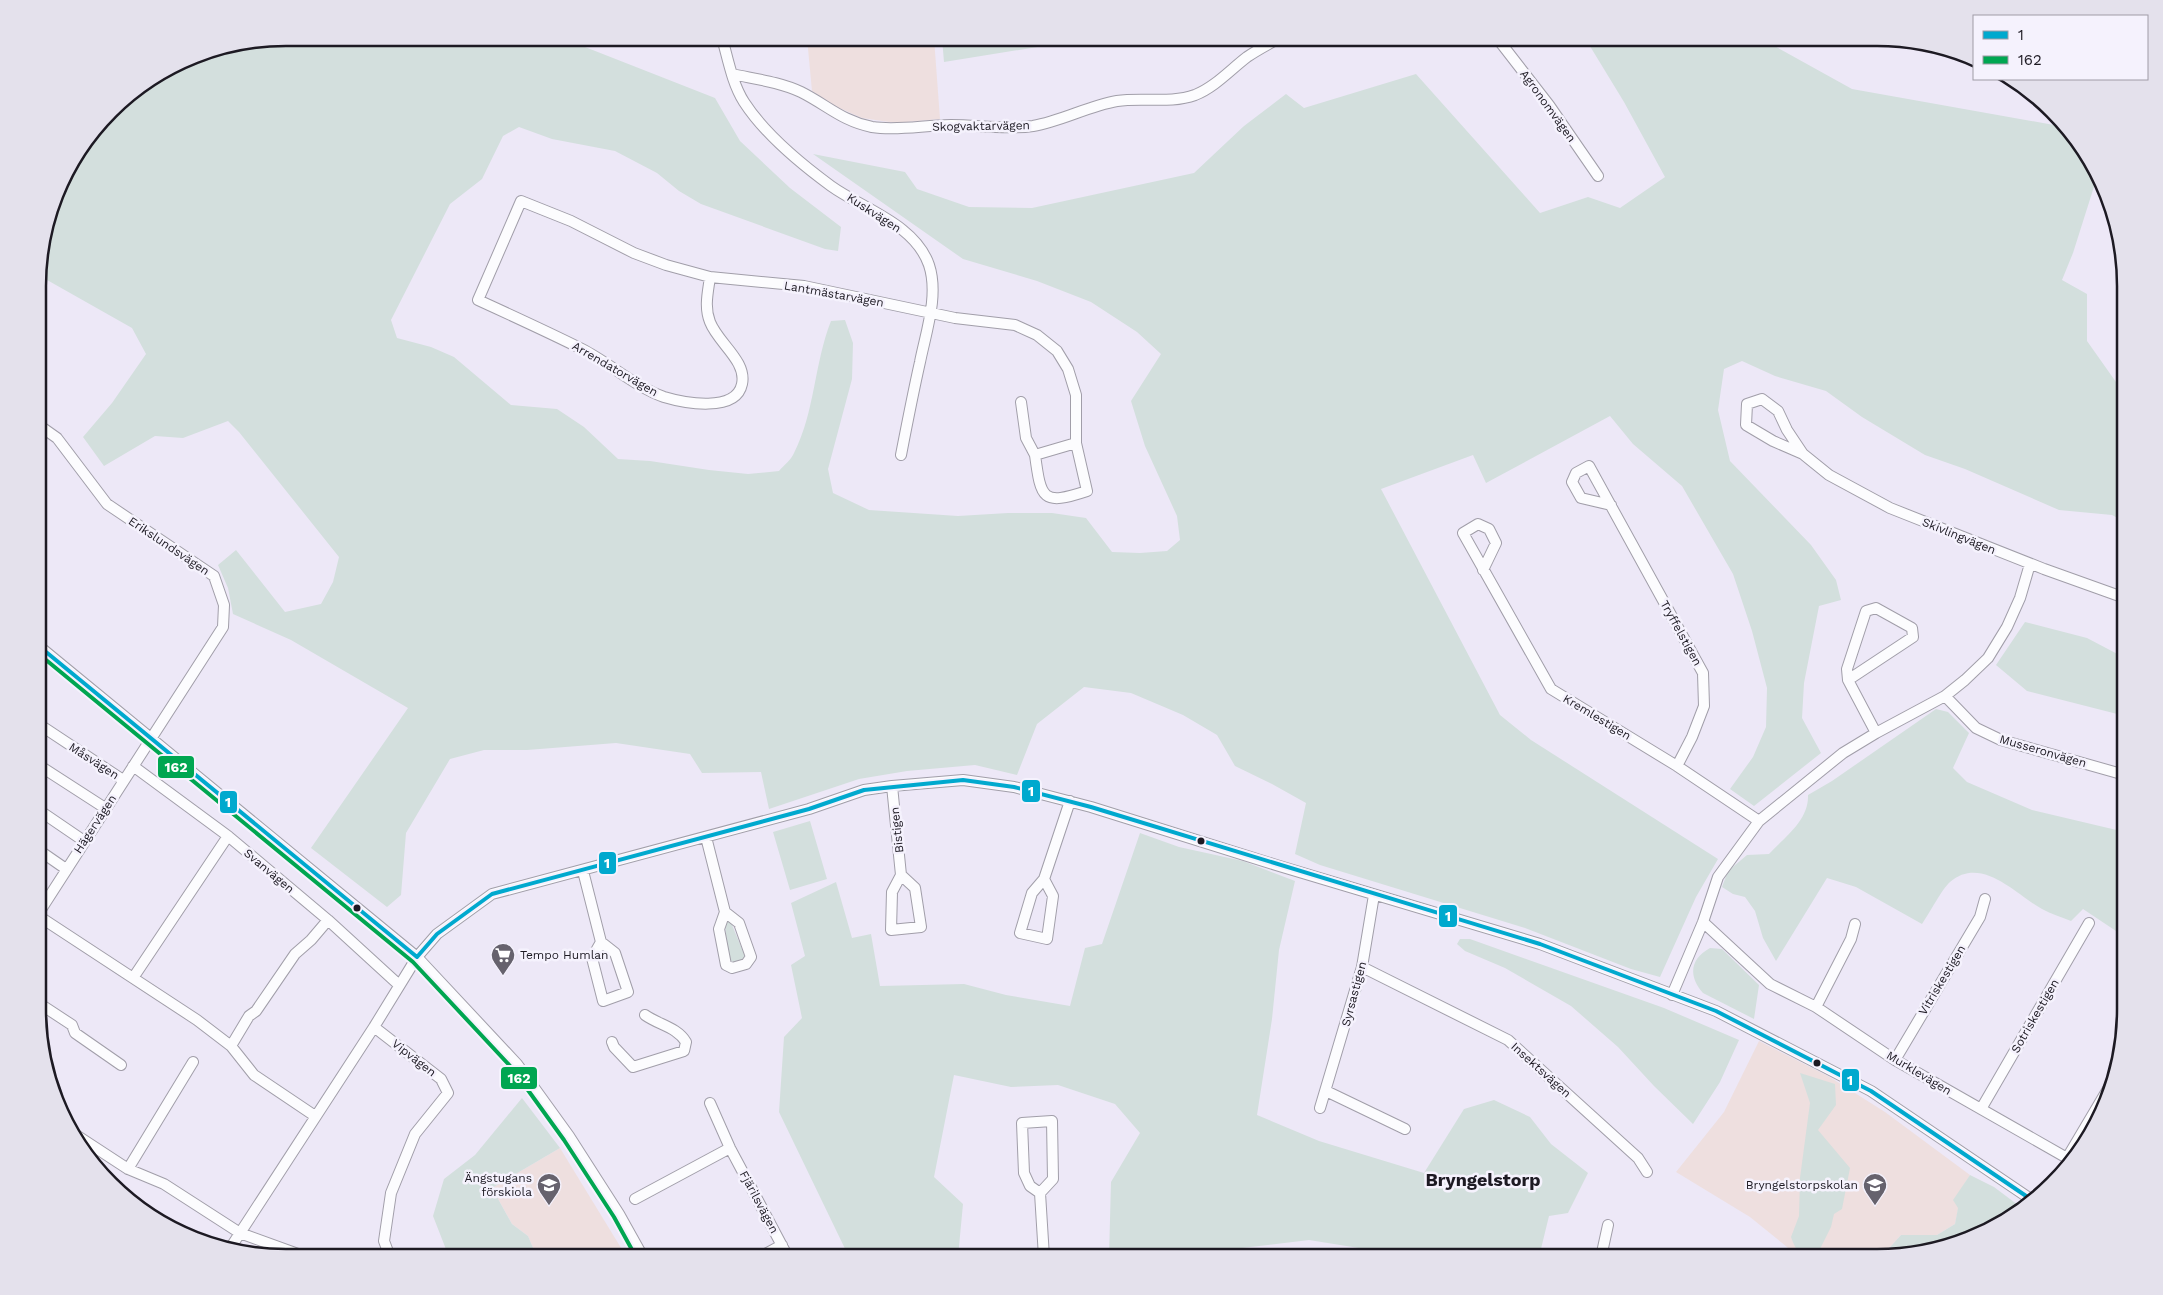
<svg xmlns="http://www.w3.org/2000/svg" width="2163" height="1295" font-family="'Work Sans',sans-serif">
  <rect width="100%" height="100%" fill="#ede8f7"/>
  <path fill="#eedfdf" d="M807,38H934L940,119L896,123L862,118L837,107L812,91Z
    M1759,1041L1828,1076L1885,1112L1970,1175L1963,1186L1955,1224L1937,1235H1901L1881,1257H1796L1787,1247L1750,1217L1676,1172L1724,1112Z
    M560,1148L626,1256L537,1257L528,1236L512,1224L492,1188Z"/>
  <path fill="#d3dfdd" d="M287,38H552L585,47L715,98L740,141L790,188L841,227L838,251L825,249L701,204L679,191L657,173L615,151L552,139L519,127L503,136L482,179L450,204L391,320L397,338L431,347L454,357L511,405L557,409L584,427L618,459L650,461L709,470L748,474L779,471C784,465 791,460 794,453C815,412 814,364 831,321L845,320L853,343L852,379L828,469L833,493L869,510L958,516L1008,513H1052L1086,518L1112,552L1140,553L1167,551L1180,540L1177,516L1145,446L1131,401L1161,354L1137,332L1091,302L1037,281L963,259L813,154L905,172L917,189L969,207L1032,208L1194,173L1244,126L1286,94L1304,108L1416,74L1540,213L1588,197L1620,208L1665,177L1624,102L1585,38H1760L1852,89L2065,127L2092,162L2098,174L2073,253L2062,280L2087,294V341L2116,382L2125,407V522L2112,515L2059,510L1965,469L1925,455L1862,417L1826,391L1775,376L1742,361L1724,369L1718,410L1730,461L1811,545L1836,580L1841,600L1819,606L1804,683L1802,718L1821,753L1754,806L1730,789L1753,757L1766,727L1767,688L1752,631L1733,574L1682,486L1633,444L1610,416L1486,483L1473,455L1381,489L1500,715L1531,740L1718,859L1696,897L1660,977L1631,969L1525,928L1320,865L1295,854L1306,803L1272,784L1235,766L1217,735L1183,715L1131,693L1084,687L1037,724L1017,775L975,765L907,771L859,779L769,809L761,772L702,773L690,754L616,743L527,750H484L450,759L406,833L401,895L387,907L311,848L408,708L291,640L233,614L228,588L218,565L236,550L285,612L321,604L333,582L339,557L239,432L228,421L183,438L155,436L104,466L83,437L112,403L146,354L132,328L40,276V255L63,176L122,100L192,56Z
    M942,38H1093L944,62Z
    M2025,622L2087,638L2125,658V716L2027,691L1996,665Z
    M1936,709L1948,712L1969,733L1953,768L1967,782L2032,810L2125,832V937L2083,909L2071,921C2062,917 2051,914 2042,909C2016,895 1982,855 1950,882C1942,889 1929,914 1922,924L1856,887L1827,878L1776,961L1763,938L1755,911L1745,897L1733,894L1722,887L1728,871L1747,855L1769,854C1785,837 1809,820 1808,795L1832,781Z
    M810,821L827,879L790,890L773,832Z
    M1140,833L1179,847L1243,861L1295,881L1279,950L1272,1019L1257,1115L1319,1141L1424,1173L1464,1109L1494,1100L1530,1117L1551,1144L1588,1173L1568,1213L1549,1216L1539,1257H1403L1396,1254L1309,1240L1225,1250L1215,1257H1109L1111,1182L1140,1133L1115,1104L1058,1085L1011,1087L954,1075L934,1177L963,1204L958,1257H849L779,1112L784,1037L802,1018L791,965L805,956L791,903L836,882L852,938L871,934L880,986L964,984L1006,995L1070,1006L1085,948L1102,944Z
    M728,921L732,925L745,956L743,960L735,963L729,960L728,957L725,924Z
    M1460,939H1470L1664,1008L1739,1040L1720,1082L1693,1124L1654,1086L1618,1047L1571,1006L1505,968L1465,951L1457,944Z
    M1710,948L1722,949L1759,985L1754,1019L1703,993C1688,976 1690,959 1710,948Z
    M1800,1073L1835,1084L1836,1105L1818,1130L1850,1168L1842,1209L1834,1214L1831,1227L1816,1257C1800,1257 1796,1251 1791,1237L1799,1216L1800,1178L1810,1103Z
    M522,1098L560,1148L492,1188L512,1224L528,1236L537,1257H449L433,1216L444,1179L475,1155Z
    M1970,1175L1994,1187L2022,1208C1983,1238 1931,1257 1881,1257L1901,1235H1937L1955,1224L1958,1208L1953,1200Z"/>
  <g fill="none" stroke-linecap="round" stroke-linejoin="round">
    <g stroke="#a19ea9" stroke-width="12">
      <path id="minor" d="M722,38C728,59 732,83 744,102C764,133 801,164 831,186C863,209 915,224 929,265C939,295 926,332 920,362C913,393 907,424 901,455
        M1497,38L1549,105L1598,176
        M732,74C755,79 780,82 801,92C827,105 842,121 872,127C898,131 924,125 951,125C978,125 1006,130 1033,126C1062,121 1088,106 1117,101C1143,97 1170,104 1195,95C1215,87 1230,70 1247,57C1257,50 1269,44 1279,38
        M710,277C708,292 704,307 710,322C718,343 747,361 742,384C736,413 684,403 664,397C637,388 608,362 582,349C548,332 513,316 478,300L521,201L571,221L634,253L666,265L710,277L804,286L955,318L1015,325L1037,335L1057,351L1068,369L1076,395V443L1087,491C1042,506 1041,499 1035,455L1076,443
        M1021,402L1026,438L1035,455
        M40,426L57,438L107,504L214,576L224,605L223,627L40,911
        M1803,454L1787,430L1778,411L1762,399L1747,404L1746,425L1773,441L1803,454L1829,475L1890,508L2044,569L2125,598
        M1611,505L1581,498L1572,482L1576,473L1589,466L1703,673L1704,706L1692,737L1677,766
        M1483,570L1496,543L1489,529L1478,524L1463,533L1551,689L1677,766L1759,821
        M40,647L417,957L517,1064L569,1136L619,1214L643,1257
        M1848,680L1913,637L1912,628L1876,608L1866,611L1847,669L1848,680L1876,733
        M1945,696L1976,728L2001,740L2125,775
        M40,725L123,780
        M40,766L105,808
        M133,766L228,836L328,920L399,985
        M892,786L901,875L915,888L921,927L891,930L892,892L901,875
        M40,811L84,841
        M706,837L725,912L739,923L751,957L746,964L732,968L726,965L719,929L725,912
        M40,851L66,869
        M583,871L601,942L615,953L628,992L603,1001L592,958L601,942
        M1044,879L1032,893L1020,933L1047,939L1053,896L1044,879L1070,801
        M40,917L197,1020L231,1046L254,1075L315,1116
        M1703,922L1770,984L1816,1007L1895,1060L2067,1158L2115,1077
        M1362,967L1508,1040L1638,1158L1647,1172
        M133,978L228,836
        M1672,995L1703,922L1718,877L1759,821L1843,753L1876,733L1945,696L1965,680L1988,658L2007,627L2020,598L2030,564
        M40,1004L72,1025L75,1033L121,1065
        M1816,1007L1851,939L1855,924
        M374,1027L441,1079L448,1093L415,1134L391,1193L384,1241L390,1257
        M612,1042L614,1047L633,1067L684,1051L686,1042C677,1027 659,1025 645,1015
        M231,1046L249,1016L256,1011L295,954L311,940L328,920
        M1895,1060L1980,917L1985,899
        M1326,1091L1405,1129
        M710,1103L730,1148L788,1257
        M1320,1108L1362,967L1374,895
        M1981,1109L2089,923
        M73,1133L128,1169L164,1184L240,1233L306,1257
        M128,1169L193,1062
        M1040,1193L1030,1186L1024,1173L1022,1123L1052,1121L1053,1179L1040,1193L1044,1257
        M635,1199L730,1148
        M229,1250L374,1027L417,957L437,934L492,894L809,809L864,790L892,786L963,780L1014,787L1091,807L1276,865L1540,944L1716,1011L1871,1091L2032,1200
        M760,1257L782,1245
        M1601,1257L1608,1225"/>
    </g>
    <use href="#minor" stroke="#fcfcfe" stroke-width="10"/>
    <g stroke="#f5f2fd" stroke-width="8">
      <path id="bus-1" d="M40,647L417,957
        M417,957L437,934L492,894L809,809L864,790L963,780L1014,787L1091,807L1540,944L1716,1011L1871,1091L2032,1200"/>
    </g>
    <g stroke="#f5f2fd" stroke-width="8">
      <path id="bus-2" d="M40,655L413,962L512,1068L564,1140L614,1217L636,1257"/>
    </g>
    <use href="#bus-1" stroke="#00a9ce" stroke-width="4"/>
    <use href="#bus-2" stroke="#00a651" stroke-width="4"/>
  </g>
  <defs>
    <g id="supermarket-pin" transform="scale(1.25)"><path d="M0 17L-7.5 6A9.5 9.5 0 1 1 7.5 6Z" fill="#66626d" stroke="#f5f2fd"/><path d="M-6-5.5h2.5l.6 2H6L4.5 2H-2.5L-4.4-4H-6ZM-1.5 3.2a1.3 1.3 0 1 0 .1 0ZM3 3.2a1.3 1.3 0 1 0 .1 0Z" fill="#fff"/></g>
    <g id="school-pin" transform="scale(1.25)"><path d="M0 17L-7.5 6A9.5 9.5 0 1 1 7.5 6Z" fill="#66626d" stroke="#f5f2fd"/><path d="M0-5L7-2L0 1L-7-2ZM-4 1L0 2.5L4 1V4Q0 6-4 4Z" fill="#fff"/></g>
  </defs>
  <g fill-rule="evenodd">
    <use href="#supermarket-pin" x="503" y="955"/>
    <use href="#school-pin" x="549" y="1185"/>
    <use href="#school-pin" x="1875" y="1185"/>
  </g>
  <g fill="#1d1a23" stroke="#f5f2fd" stroke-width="2">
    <circle cx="1201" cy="841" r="4.5"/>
    <circle cx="357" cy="908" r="4.5"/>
    <circle cx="1817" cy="1063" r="4.5"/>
  </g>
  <g text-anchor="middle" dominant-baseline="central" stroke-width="5" stroke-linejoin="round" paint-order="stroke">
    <g font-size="12" fill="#1d1a23" stroke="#f5f2fd">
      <text transform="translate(1548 106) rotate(54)">Agronomvägen</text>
      <text transform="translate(981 126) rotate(-1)">Skogvaktarvägen</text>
      <text transform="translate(874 213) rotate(33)">Kuskvägen</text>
      <text transform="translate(834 294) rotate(10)">Lantmästarvägen</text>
      <text transform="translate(615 369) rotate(30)">Arrendatorvägen</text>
      <text transform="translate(1959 536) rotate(22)">Skivlingvägen</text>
      <text transform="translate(169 546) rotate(34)">Erikslundsvägen</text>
      <text transform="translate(1681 633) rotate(61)">Tryffelstigen</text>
      <text transform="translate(1597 717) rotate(31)">Kremlestigen</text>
      <text transform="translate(2043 751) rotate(16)">Musseronvägen</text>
      <text transform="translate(94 761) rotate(33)">Måsvägen</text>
      <text transform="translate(95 824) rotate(-57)">Hägervägen</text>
      <text transform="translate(897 830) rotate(-96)">Bistigen</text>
      <text transform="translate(269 871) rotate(40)">Svanvägen</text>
      <text transform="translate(1942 980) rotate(-59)">Vitriskestigen</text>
      <text transform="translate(1354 994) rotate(-75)">Syrsastigen</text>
      <text transform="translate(2035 1016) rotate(-60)">Sotriskestigen</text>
      <text transform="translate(414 1058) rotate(38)">Vipvägen</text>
      <text transform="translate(1541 1070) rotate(42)">Insektsvägen</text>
      <text transform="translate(1919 1073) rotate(31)">Murklevägen</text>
      <text transform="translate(759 1202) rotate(62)">Fjärilsvägen</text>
    </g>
    <g font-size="12" fill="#1d1a23" stroke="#f5f2fd" text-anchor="end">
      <text x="520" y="955" text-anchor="start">Tempo Humlan</text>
      <text x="532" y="1178">Ängstugans<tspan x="532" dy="14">förskiola</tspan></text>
      <text x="1858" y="1185">Bryngelstorpskolan</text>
    </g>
    <g font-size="18" font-weight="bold" fill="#1d1a23" stroke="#f5f2fd">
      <text x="1483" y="1179">Bryngelstorp</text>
    </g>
  </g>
  <path d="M0 0H2163V1295H0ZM286 46H1877A240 240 0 0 1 2117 286V1009A240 240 0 0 1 1877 1249H286A240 240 0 0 1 46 1009V286A240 240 0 0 1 286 46Z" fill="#e4e1ec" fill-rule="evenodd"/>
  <path fill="none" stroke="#1d1a23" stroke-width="2.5" d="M286 46H1877A240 240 0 0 1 2117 286V1009A240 240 0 0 1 1877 1249H286A240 240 0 0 1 46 1009V286A240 240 0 0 1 286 46Z"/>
  <g stroke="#f5f2fd" stroke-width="2">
    <rect x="157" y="755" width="38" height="24" rx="5" fill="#00a651"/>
    <rect x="1021" y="779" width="20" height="24" rx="5" fill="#00a9ce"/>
    <rect x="219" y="790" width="19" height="24" rx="5" fill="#00a9ce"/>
    <rect x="598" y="851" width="19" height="24" rx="5" fill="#00a9ce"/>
    <rect x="1438" y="904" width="20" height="24" rx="5" fill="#00a9ce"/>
    <rect x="500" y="1066" width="38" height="24" rx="5" fill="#00a651"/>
    <rect x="1841" y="1068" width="19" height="24" rx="5" fill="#00a9ce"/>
  </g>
  <g font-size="14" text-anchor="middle" font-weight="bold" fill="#fff">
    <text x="176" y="772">162</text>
    <text x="1031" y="796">1</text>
    <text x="228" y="807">1</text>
    <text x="607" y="868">1</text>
    <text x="1448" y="921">1</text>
    <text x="519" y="1083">162</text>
    <text x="1850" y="1085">1</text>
  </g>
  <rect x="1973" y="15" width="175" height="65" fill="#f5f2fd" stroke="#9f9ca6"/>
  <rect x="1983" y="31" width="25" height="8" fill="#00a9ce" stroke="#9f9ca6"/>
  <text x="2018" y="40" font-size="15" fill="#1d1a23">1</text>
  <rect x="1983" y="56" width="25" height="8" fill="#00a651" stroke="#9f9ca6"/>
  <text x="2018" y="65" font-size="15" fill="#1d1a23">162</text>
</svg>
